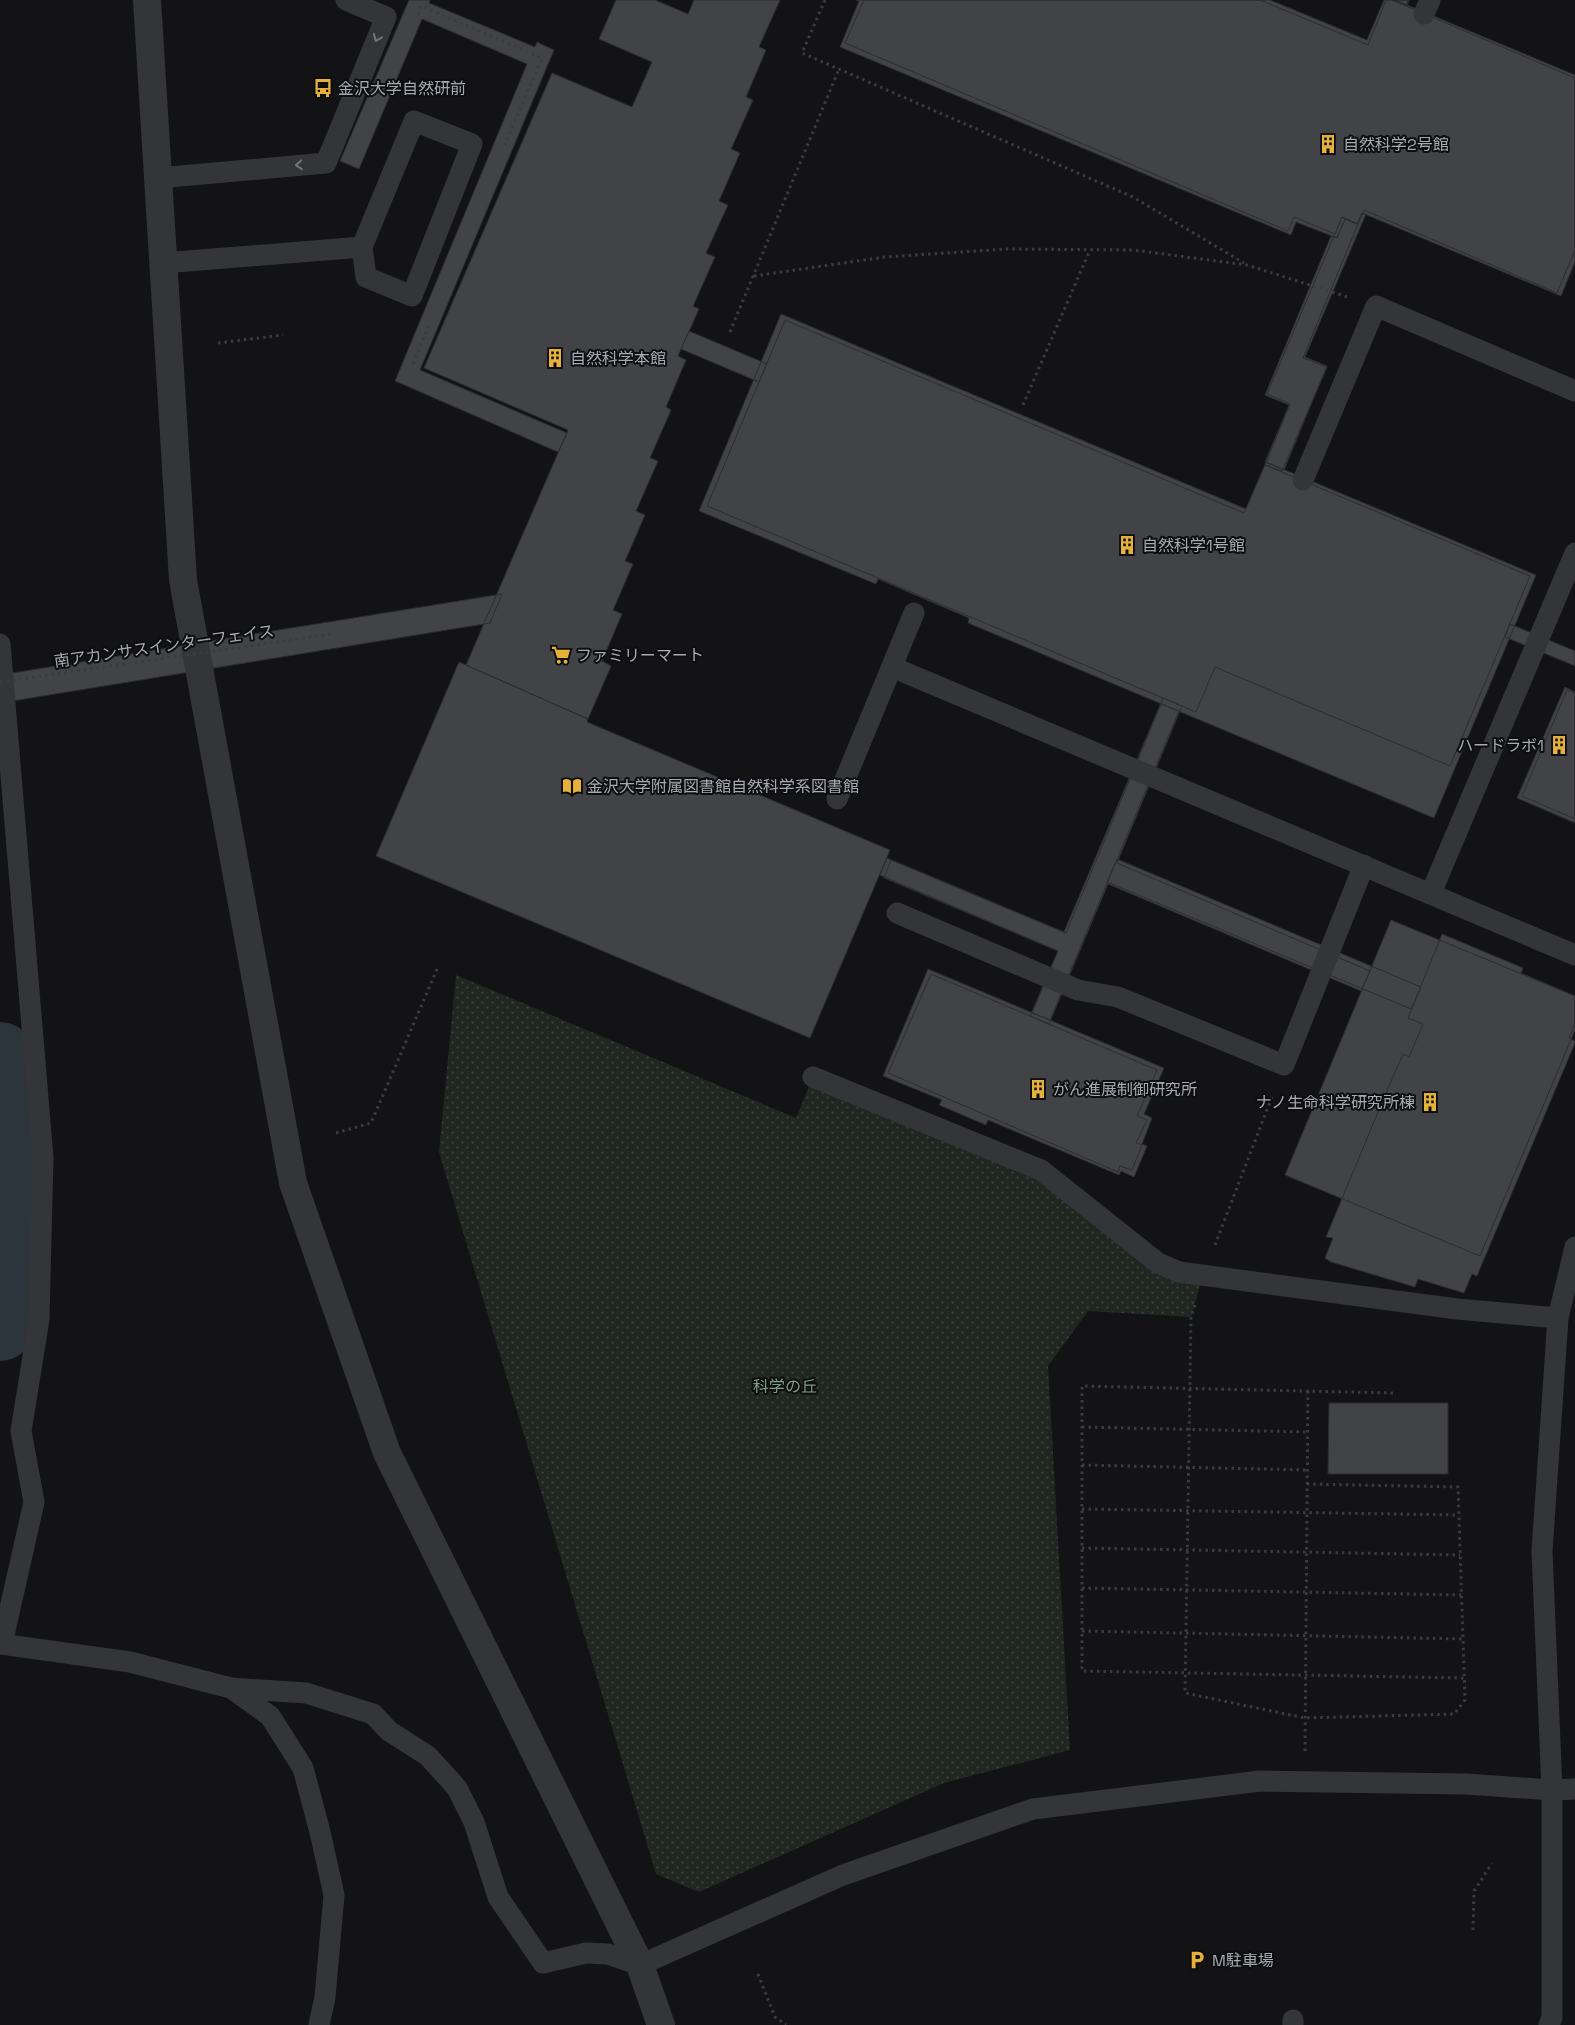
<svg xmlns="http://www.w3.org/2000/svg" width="1575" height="2025" font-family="'Space Grotesk','Noto Sans JP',sans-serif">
  <defs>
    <pattern id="grass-dots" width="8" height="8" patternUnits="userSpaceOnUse" patternTransform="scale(1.25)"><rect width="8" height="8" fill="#202721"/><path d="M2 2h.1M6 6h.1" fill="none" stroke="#3d443f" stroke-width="1.8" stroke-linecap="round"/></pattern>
  </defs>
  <rect width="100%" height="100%" fill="#131315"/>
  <path fill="url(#grass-dots)" d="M456,975L796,1118L813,1077L1041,1170L1137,1247L1203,1276L1191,1317L1088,1311L1048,1366L1070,1750L944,1783L699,1892L656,1874L439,1152Z"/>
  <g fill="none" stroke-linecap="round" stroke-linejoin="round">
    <path stroke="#2d353c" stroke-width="70" d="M0,1057L9,1153L3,1314L0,1326"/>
  </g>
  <path fill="#424347" stroke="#2d2d30" d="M409,0H430L429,3L535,47L537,42L554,50L420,370L567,433L558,452L395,381L527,64L422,19L359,169L340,161Z
    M616,0H655L688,14L694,0H780L759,47L766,50L746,97L753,100L731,149L740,153L719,201L728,205L706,253L715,257L693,306L699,309L678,356L686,360L666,407L671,410L650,458L658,461L636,511L645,515L625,561L633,564L613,610L622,614L602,661L611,666L588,719L466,665L568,430L424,368L552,73L632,107L652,62L599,39Z
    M856,0H1270L1367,40L1384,0H1395L1575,75V262L1561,296L1362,213L1357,224L1345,219L1337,238L1296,222L1291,235L840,47L859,1Z
    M864,0H1260L1368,45L1386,0H1392L1575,78V250L1557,293L1364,210L1358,224L1342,217L1335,234L1294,217L1288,231L845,43Z
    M1392,0H1408L1406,6Z
    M1395,0H1409L1407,5Z
    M1362,213L1366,214L1305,357L1327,366L1284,470L1265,462L1289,405L1265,395L1331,236L1337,238L1345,219L1357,224Z
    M1342,217L1358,224L1303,358L1327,367L1282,471L1265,465L1290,404L1267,394Z
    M781,314L1246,509L1266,462L1536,575L1434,818L968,623L969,618L878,579L876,584L699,511Z
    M785,320L1244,513L1265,465L1530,576L1450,766L1215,667L1196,712L707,506Z
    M689,331L767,364L759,382L681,349Z
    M502,594L490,623L0,703V675Z
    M1510,624L1575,651V666L1505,637Z
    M459,662L588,719L587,722L890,850L810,1038L376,856Z
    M1565,687L1575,692V823L1517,798Z
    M1567,690L1575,693V819L1522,796Z
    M1163,698L1182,706L1117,863L1370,971L1361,991L1108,884L1049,1024L1030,1016L1058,951L880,875L887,858L1064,932Z
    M1161,704L1179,711L1050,1020L1032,1013L1058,951L884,878L891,860L1066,933Z
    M1117,859L1421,987L1411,1009L1107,882Z
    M1391,920L1575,996V1030L1480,1256L1285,1175Z
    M1442,934L1523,968L1521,973L1575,996V1024L1569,1038L1575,1041V1043L1477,1276L1472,1274L1464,1293L1418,1279L1415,1287L1331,1262L1325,1258L1333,1238L1326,1237L1386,1093L1403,1054L1409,1057L1423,1024L1408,1018Z
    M928,969L1164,1068L1144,1114L1152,1118L1142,1144L1147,1146L1134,1177L1121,1171L1119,1175L988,1120L986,1125L939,1105L942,1100L883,1076Z
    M931,974L1157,1070L1137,1116L1147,1120L1136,1143L1142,1145L1132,1170L1120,1166L1118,1172L888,1073Z
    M1329,1403H1448V1474H1328Z"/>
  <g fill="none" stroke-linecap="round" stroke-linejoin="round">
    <path stroke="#3a3c40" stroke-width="3" stroke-dasharray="2.5 4" stroke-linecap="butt" d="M825,0L802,53L1133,197L1244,263
      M418,15L421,6L542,58L504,147
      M754,276L885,257L1007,249L1133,250L1247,265L1347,297
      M730,332L839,69
      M218,343L283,335
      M413,364L430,323
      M1023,405L1090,250
      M336,1133L371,1123L438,967
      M1215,1245L1273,1094
      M1195,1305L1191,1317L1185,1693L1305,1718L1454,1714L1465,1700L1458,1487L1307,1484
      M1393,1393L1082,1386V1671L1464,1678
      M1082,1427L1308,1432
      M1082,1465L1308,1470
      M1082,1509L1459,1515
      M1082,1548L1460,1555
      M1082,1588L1462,1595
      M1082,1631L1463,1639
      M1305,1751L1308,1391
      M1473,1930L1474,1891L1492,1863
      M758,1974L775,2017L786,2025"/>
    <path stroke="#343539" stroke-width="21" d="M1424,14L1430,0
      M158,178L326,163L386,17L346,0
      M163,263L362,247L414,121L472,144L412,296L366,277L362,247
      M1303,480L1376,306L1575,391
      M0,644L43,1158L39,1319L21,1431L34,1502L2,1644
      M892,667L1575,955
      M837,799L914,613
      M1431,893L1575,553
      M897,913L1078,990L1118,997L1284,1065L1364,865
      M813,1077L1041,1170L1158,1263L1179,1272L1457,1309L1558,1318
      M0,1644L130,1662L231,1688L306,1693L373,1714L389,1731L428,1756L457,1788L474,1822L498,1897L543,1963L586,1953L608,1954L640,1965L843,1875L1033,1809L1260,1781L1466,1784L1552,1790L1542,1551L1558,1318L1575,1247
      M231,1688L270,1716L303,1768L320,1832L334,1895L325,1997L319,2025
      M1293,2025V2020
      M1549,2025L1552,2017V1790L1575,1789"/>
    <path stroke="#343539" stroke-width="28" d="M147,0L183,580L293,1183L387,1453L640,1965L661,2025"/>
    <path stroke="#3a3c40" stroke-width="3" stroke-dasharray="2.5 4" stroke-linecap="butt" d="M0,682L332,634"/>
  </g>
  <defs><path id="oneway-chevron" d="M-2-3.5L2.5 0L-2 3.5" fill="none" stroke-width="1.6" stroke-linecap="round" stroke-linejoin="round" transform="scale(1.25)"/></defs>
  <g stroke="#73757d">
    <use href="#oneway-chevron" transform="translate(377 38) rotate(112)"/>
    <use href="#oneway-chevron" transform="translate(299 165) rotate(175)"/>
  </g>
  <defs>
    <g id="bus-bare" transform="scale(1.5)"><path d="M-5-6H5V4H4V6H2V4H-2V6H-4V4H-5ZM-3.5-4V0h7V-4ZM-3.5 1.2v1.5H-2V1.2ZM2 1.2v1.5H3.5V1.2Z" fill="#e5b13b" stroke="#0e0e10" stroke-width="2.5" paint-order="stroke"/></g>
    <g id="building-bare" transform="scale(1.5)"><path d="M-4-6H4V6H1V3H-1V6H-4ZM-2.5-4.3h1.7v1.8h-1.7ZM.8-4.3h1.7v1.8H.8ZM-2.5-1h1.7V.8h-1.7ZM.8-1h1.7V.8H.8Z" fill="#e5b13b" stroke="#0e0e10" stroke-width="2.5" paint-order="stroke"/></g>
    <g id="supermarket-bare" transform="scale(1.5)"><path d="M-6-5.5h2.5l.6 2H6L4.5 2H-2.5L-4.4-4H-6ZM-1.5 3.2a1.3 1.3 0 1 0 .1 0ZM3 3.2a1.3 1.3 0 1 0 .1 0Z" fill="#e5b13b" stroke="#0e0e10" stroke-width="2.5" paint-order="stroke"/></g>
    <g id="library-bare" transform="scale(1.5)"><path d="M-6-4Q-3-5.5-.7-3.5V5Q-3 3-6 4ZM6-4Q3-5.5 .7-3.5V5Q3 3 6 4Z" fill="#e5b13b" stroke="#0e0e10" stroke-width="2.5" paint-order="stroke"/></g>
    <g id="parking-bare" transform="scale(1.5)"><path d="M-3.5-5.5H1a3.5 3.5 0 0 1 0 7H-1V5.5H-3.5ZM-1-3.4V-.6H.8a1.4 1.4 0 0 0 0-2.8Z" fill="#e5b13b" stroke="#0e0e10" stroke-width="2.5" paint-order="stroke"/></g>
  </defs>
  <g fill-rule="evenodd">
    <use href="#bus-bare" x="323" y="88"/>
    <use href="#building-bare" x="1328" y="144"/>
    <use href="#building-bare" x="555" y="358"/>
    <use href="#building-bare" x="1127" y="545"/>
    <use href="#supermarket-bare" x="561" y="655"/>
    <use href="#building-bare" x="1559" y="745"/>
    <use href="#library-bare" x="572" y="786"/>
    <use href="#building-bare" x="1038" y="1089"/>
    <use href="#building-bare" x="1430" y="1102"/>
    <use href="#parking-bare" x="1197" y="1960"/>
  </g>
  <g text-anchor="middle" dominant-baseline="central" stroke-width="4" stroke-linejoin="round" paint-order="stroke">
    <g font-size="16" fill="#a6aab4" stroke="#0e0e10" text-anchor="start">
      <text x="338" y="88">金沢大学自然研前</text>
      <text x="1343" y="144">自然科学2号館</text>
      <text x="570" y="358">自然科学本館</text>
      <text x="1142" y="545">自然科学1号館</text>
      <text x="576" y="655">ファミリーマート</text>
      <text x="1544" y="745" text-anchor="end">ハードラボ1</text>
      <text x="587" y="786">金沢大学附属図書館自然科学系図書館</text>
      <text x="1053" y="1089">がん進展制御研究所</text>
      <text x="1415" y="1102" text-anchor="end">ナノ生命科学研究所棟</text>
      <text x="1212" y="1960">M駐車場</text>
    </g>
    <g font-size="16" fill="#a6aab4" stroke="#0e0e10">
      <text transform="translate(164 646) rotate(-8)">南アカンサスインターフェイス</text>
    </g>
    <g font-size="16" fill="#7e9e81" stroke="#0e0e10">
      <text x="785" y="1386">科学の丘</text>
    </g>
  </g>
</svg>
